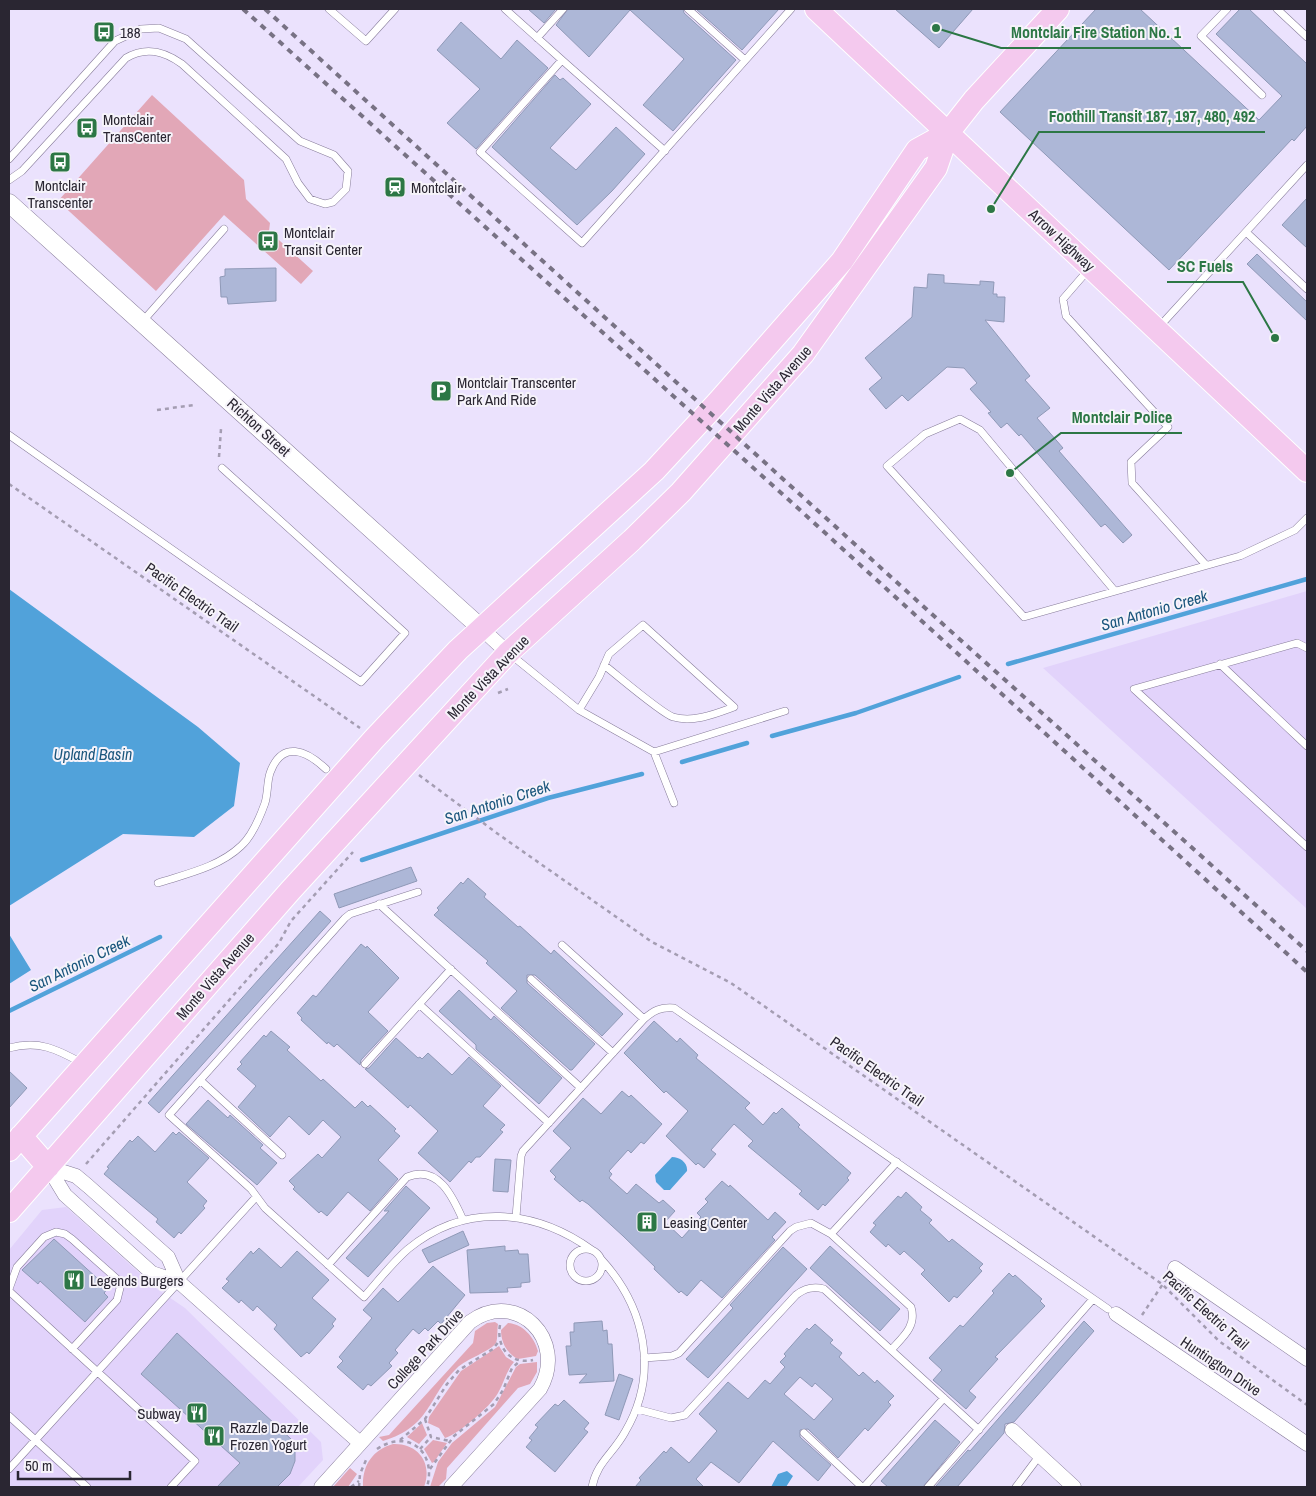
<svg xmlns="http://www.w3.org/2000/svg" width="1316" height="1496" font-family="'Archivo Narrow',sans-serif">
  <rect width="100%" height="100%" fill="#ebe2fd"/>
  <path fill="#e2d3fb" d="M1307,591V909L1043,668Z
    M66,1207L157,1289L185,1308L321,1442L323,1460L298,1487H9V1250L42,1210Z"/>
  <path fill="#e2a7b7" d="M152,95L244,180L246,199L270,223L269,231L313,271L301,284L224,215L156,291L58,201Z
    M495,1322L498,1324C497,1329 498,1338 496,1343C491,1351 466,1359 457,1368C427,1397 432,1426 383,1441L379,1437L389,1435L473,1343L475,1331L487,1323Z
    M508,1323C523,1324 534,1337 538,1351L536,1356L518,1359C507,1353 501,1343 501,1330Z
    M499,1346L506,1357L514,1362C506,1371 504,1383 498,1393C490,1407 459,1434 445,1438L439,1428L428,1423L429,1417L461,1371Z
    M537,1362V1372L530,1384L518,1388L447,1468L446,1479L438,1487H430L438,1462L452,1443L495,1407L516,1367L520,1364Z
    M422,1423L427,1435L419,1444L407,1437Z
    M433,1440L447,1443L434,1462L432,1463L424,1449Z
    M393,1444C418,1443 433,1463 424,1487H363C362,1466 372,1450 393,1444Z
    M350,1468L357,1474L348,1487H333Z"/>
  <path fill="#51a2da" d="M9,589L198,727L240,763L234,806L194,837L123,834L9,906Z
    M9,934L31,970L9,984Z
    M672,1157C680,1157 688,1163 687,1171L670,1190H664L656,1182L655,1175Z
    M787,1471L793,1476L786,1487H771L778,1474Z"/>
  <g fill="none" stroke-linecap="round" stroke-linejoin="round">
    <path stroke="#51a2da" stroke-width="4.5" d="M1008,664L1307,579
      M772,736L856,713L959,677
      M682,762L747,743
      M362,860L548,798L642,774
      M9,1011L160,937"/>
  </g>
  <path fill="#adb7d7" stroke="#8f99b7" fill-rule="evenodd" d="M528,9H556L544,23Z
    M568,9H683L684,13L736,60L673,131L643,105L684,59L630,10L589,57L556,25Z
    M696,9H779L742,50Z
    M895,9H973L939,48Z
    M1096,9H1140L1259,120L1282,96L1216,34L1240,9H1249L1307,64V126L1294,141L1292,139L1169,270L1000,112Z
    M461,22L501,59L517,40L548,68L476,149L447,123L480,89L437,50Z
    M555,75L560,80L563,78L591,104L550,148L576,170L616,127L645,154L612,191L577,225L492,147Z
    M1307,198V248L1282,225Z
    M1257,254L1307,302V321L1247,264Z
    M276,268V301L228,304L227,297H221L220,277L225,276V269Z
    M928,274L944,275V283L980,285V281L994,282L993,294H997V297H1005L1004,322L985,320L1030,376L1025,380L1050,408L1037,418L1063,448L1059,451L1132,535L1123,543L1105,524L1101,527L1021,434L1019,436L1007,423L1001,428L988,413L991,412L970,389L977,383L964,368L947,367L908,401L902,395L886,409L869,389L882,378L865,358L912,317L914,287L927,288Z
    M411,867L417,881L339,908L334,894Z
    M468,878L486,894L484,897L518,927L520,926L551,954L554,950L623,1014L602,1036L535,975H527V983L595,1044L572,1070H570L501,1008L517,991L486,963L488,961L434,915L439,910L437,908L461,882L463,884Z
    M320,911L331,921L159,1113L148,1103Z
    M361,944L366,948L367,946L399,978L368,1012L388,1031L361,1060L360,1065L337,1044L334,1047L328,1042L327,1044L301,1020L302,1018L297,1013L313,995L316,997Z
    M459,990L491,1020L494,1016L562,1078L539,1104L476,1049V1045L439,1011Z
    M654,1021L677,1042L680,1038L698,1055L696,1058L750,1103L745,1108L763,1125L774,1112L776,1114L782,1108L800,1125L798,1127L851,1173L847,1178L849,1180L825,1206L823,1204L818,1210L799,1194L802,1191L748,1146L753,1141L734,1124L711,1150L716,1154L704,1168L698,1163L696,1165L666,1136L688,1111L666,1091L664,1093L624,1053Z
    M271,1031L290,1047L287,1050L321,1081L323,1079L355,1108L362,1101L368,1107L370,1105L396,1129L394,1131L400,1136L378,1160L398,1179L370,1211L348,1192L327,1216L321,1211L319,1213L293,1189L295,1187L289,1181L318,1154L322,1158L341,1137L323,1120L309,1135L289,1116L270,1137L238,1107L256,1086L237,1069L242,1064L240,1062L264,1035L266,1037Z
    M396,1038L418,1058L420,1057L422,1059L428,1053L452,1075L469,1057L501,1086L483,1106L505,1125L500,1130L503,1132L480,1157H476L471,1163L469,1161L450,1182L418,1153L438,1131L410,1105L408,1108L365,1069L369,1068Z
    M9,1071L27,1088L9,1108Z
    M622,1091L629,1097L631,1095L662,1124L644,1144L641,1142L631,1153L628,1150L609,1171L612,1174L609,1178L627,1194L636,1184L659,1203L663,1200L675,1211L665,1222L682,1238L701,1217L697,1213L708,1202L705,1199L722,1181L729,1187L730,1185L768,1220L775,1212L786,1222L772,1237L775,1240L722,1298L701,1280L687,1296L681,1291L679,1293L654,1269L655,1267L623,1236L588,1204L582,1200L580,1202L554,1179L556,1177L550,1171L571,1148L553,1131L583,1098L601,1114Z
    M208,1100L228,1118L230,1115L263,1145L260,1148L277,1163L257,1185L186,1124Z
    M173,1132L176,1135L179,1132L209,1158L187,1182L207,1201L203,1206L205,1208L181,1234L179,1232L174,1238L156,1222L158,1219L104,1174L109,1168L107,1167L130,1140L132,1142L138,1136L155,1152Z
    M495,1159L511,1160L508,1192L493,1191Z
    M406,1186L430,1208L368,1277L346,1258L389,1211H384Z
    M906,1192L922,1207L920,1210L932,1220L929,1223L949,1242L952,1239L983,1264L979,1268L982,1271L957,1298L954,1296L949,1302L921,1274L925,1270L904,1251L900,1255L888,1244L886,1247L870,1232L876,1225L873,1223L898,1196L901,1198Z
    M463,1231L469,1245L429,1263L422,1250Z
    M54,1239L108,1288L104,1293L108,1297L85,1322L40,1281L38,1284L22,1270Z
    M505,1246V1251L518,1250L519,1254H528L530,1282L521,1283V1287L507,1288L508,1292L470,1293L467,1250Z
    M830,1246L900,1309L880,1331L810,1268Z
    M783,1247L807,1269L708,1378L686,1359L733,1308L730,1305Z
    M259,1248L281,1268L297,1251L329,1280L312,1298L336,1319L332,1324L334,1326L309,1354L307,1352L301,1357L274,1329L277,1325L257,1306L253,1311L241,1300L239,1303L222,1288L229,1281L226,1279L251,1251L253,1254Z
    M433,1266L465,1295L441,1324L438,1321L428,1331L425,1328L419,1334L413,1329L395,1350L398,1353L389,1363L392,1366L371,1386L368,1384L363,1390L337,1367L343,1361L339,1357L372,1318L363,1310L383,1288L398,1302Z
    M1009,1273L1013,1277L1015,1275L1042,1299L1040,1301L1045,1306L995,1357L998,1359L969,1391L976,1397L966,1409L933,1380L942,1370L929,1358L960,1325L963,1327L994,1293L992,1291Z
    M602,1321L603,1331L607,1330L608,1344H612L614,1381L579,1383L587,1374L569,1375L566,1346H571L570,1332H574V1323Z
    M1084,1321L1094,1331L1014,1422L1005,1424L1004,1433L957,1487H935L968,1450L970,1451Z
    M815,1324L833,1340L830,1343L842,1353L839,1357L859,1376L863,1372L875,1383L877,1380L894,1396L888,1402L891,1405L868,1431L865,1428L838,1458L808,1429L800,1430V1437L831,1465L818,1481L773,1441L739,1483L711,1462L696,1479L704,1487H635L641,1480L639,1478L664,1451L666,1453L671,1447L689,1463L717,1431L699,1414L728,1382L748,1399L765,1380L770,1384L785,1367L780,1362L786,1356L784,1354L807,1328L809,1330ZM800,1377L812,1387L815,1383L833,1399L814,1420L784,1394Z
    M177,1333L291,1439L295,1446V1461L290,1474L277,1487H217L240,1463L141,1374Z
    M619,1374L633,1379L619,1420L605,1415Z
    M564,1400L589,1423L584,1429L588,1432L555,1472L526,1447L532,1440L529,1438L538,1427L535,1425L555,1404L558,1406Z
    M935,1420L960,1442L923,1487H888L881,1481Z"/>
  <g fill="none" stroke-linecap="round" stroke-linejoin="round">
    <g stroke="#877c9a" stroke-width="8">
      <path id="service" d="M329,9L366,41L395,9
        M505,9L562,60L480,152L582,243L791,9
        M688,9L745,60
        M1227,9L1201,36L1262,95
        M1277,9L1307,37
        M537,38L563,9
        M562,60L665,151
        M9,159L115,41L141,29L159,28L186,39L300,141L334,155L348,171L346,189L333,202L325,204L310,199L298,183L286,159L182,64C164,51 146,46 126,58L22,171L9,180
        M1246,232L1307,289
        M1089,269L1063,299L1066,316L1168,427L1131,462L1132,483L1206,565
        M142,322L224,229
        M1159,327L1307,165
        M9,435L361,682L405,633L222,468
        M1114,590L980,430L960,419L925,434L887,466L1024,617L1240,556L1295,530L1307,518
        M1307,648L1297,643L1134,689L1307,847
        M510,654L579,710L654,752L674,803
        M1220,664L1307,746
        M579,710L599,677L609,654L643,625L734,707C715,714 693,723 673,717C661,713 617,675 604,665
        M654,752L785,711
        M158,883C186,874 219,867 241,846C252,836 260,817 265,803C268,793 267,782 270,773C282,739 307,751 326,769
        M418,892L350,914L345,918L169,1115L251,1189L265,1208L364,1297C378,1281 392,1263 408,1249C465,1202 535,1209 592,1250
        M379,904L581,1088
        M562,945L644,1019
        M531,979L613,1053
        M419,1004L549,1123
        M9,1048C39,1040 56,1049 82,1063
        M365,1064L451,969
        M200,1080L282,1155
        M516,1217L521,1156L523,1151L644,1019C654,1010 661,1007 674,1008L1108,1309
        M831,1234L897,1162
        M570 1265a16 16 0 1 1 32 0a16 16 0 1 1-32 0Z
        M328,1265L407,1177C438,1164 453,1197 463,1220
        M9,1289L17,1267L44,1237L56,1232L65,1234L72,1239L117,1279L120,1288L117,1300L72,1349
        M9,1291L195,1461L171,1487
        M644,1358L672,1356L679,1353L790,1231L796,1227L811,1223L831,1234L911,1307C917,1326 903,1337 891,1350
        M637,1409L671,1418L685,1415L796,1295C805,1288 813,1286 824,1289L979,1430
        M9,1416L87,1487
        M804,1433L862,1487
        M9,1469L256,1197
        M592,1487C597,1462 613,1454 625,1432C660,1373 645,1307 601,1259
        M864,1487L944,1398
        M928,1487L1093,1299
        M1016,1487L1040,1455"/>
    </g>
    <g stroke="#877c9a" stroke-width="15">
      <path id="minor" d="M481,628L508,653
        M48,1167L65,1195L152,1273L179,1282L360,1443
        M48,1167L76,1176L88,1186L168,1257L179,1282
        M1175,1268L1307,1359
        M1116,1314L1307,1444
        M1012,1430L1074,1487
        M321,1487L470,1322C517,1288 568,1340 540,1389L451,1487"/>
    </g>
    <g stroke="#877c9a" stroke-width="19">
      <path id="tertiary" d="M9,203L481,628"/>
    </g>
    <g stroke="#fff" stroke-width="24">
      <path id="primary" d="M816,9L1307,471
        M21,1136L48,1167
        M9,1150L374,739L458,650L654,471L717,403L842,261L917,150L948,133
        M9,1211L290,891L508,653L632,540L681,492L803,354L936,168L948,133L974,100L1058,9"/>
    </g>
    <path stroke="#a49db2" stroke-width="2.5" stroke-dasharray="4 4" stroke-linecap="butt" d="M157,410L194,405
      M219,457L221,429
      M9,484L360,728
      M498,693L508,689
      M419,775L498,834L652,942L731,983L1162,1284L1219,1341L1307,1405
      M86,1164L279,943L291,921L353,852
      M1142,1315L1167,1278
      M500,1325C496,1347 510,1365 533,1360
      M425,1419L431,1437L450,1441
      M400,1440L425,1419L447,1384L459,1370L493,1349L499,1341
      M377,1449C408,1428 437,1452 427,1487
      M420,1449L431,1437
      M430,1469L454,1436L494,1404L503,1390L512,1368L520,1361
      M351,1487L359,1481
      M359,1487L360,1474L366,1460"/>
    <use href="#service" stroke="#fff" stroke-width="7"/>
    <use href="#minor" stroke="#fff" stroke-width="14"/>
    <use href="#tertiary" stroke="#fff" stroke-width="18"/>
    <use href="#primary" stroke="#f4c9ee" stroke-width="22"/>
    <path stroke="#787284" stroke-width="4" stroke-dasharray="6 6" stroke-linecap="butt" d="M243,9L789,500L1307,972
      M265,9L945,626L1307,951"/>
  </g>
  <defs>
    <g id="bus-square" transform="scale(1.125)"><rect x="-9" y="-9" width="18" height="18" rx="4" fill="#2c7745" stroke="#f6f3fa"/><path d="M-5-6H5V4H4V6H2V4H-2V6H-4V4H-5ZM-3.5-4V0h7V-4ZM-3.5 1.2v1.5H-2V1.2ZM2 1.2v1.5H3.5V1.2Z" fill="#fff"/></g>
    <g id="station-square" transform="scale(1.125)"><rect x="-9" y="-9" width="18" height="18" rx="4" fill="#2c7745" stroke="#f6f3fa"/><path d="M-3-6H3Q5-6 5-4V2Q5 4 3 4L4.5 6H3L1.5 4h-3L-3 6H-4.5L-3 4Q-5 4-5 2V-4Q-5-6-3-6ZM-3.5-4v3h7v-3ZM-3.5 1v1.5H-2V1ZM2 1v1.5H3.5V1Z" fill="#fff"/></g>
    <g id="parking-square" transform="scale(1.125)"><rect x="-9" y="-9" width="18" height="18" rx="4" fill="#2c7745" stroke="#f6f3fa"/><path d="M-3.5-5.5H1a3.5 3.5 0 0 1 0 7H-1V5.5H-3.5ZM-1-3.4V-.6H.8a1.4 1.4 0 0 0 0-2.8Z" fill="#fff"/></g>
    <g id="building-square" transform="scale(1.125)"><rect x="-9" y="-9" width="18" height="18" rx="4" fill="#2c7745" stroke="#f6f3fa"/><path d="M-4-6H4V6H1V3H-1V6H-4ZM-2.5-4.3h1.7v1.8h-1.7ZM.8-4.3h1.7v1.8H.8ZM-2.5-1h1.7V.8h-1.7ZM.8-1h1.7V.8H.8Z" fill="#fff"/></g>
    <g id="restaurant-square" transform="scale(1.125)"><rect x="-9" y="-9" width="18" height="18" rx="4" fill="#2c7745" stroke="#f6f3fa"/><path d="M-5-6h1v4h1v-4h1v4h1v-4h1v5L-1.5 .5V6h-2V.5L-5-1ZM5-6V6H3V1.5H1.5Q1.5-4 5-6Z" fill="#fff"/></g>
  </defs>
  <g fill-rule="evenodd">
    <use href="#bus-square" x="104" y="32"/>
    <use href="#bus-square" x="87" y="128"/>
    <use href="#bus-square" x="60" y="162"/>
    <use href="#station-square" x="395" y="187"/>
    <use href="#bus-square" x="268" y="241"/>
    <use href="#parking-square" x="441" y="391"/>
    <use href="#building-square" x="647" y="1222"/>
    <use href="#restaurant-square" x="74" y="1280"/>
    <use href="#restaurant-square" x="197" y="1413"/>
    <use href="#restaurant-square" x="214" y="1436"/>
  </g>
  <g text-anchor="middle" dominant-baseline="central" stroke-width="4" stroke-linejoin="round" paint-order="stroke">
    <g font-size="15" fill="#2a2632" stroke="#f6f3fa" text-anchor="start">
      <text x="120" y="32">188</text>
      <text x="103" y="119">Montclair<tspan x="103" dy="17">TransCenter</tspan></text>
      <text x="60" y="185" text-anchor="middle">Montclair<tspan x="60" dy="17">Transcenter</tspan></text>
      <text x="411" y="187">Montclair</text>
      <text x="284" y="232">Montclair<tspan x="284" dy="17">Transit Center</tspan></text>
      <text x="457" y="382">Montclair Transcenter<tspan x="457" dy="17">Park And Ride</tspan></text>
      <text x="663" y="1222">Leasing Center</text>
      <text x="90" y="1280">Legends Burgers</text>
      <text x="181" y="1413" text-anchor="end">Subway</text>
      <text x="230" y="1427">Razzle Dazzle<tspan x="230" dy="17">Frozen Yogurt</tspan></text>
    </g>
    <g font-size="15" fill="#2a2632" stroke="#f6f3fa">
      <text transform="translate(1062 240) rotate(43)">Arrow Highway</text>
      <text transform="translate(772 389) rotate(-49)">Monte Vista Avenue</text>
      <text transform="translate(259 427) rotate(42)">Richton Street</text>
      <text transform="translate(192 597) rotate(35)">Pacific Electric Trail</text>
      <text transform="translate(488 677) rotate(-46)">Monte Vista Avenue</text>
      <text transform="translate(215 976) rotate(-49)">Monte Vista Avenue</text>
      <text transform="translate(877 1071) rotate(35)">Pacific Electric Trail</text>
      <text transform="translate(1206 1310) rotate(42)">Pacific Electric Trail</text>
      <text transform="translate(425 1349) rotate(-47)">College Park Drive</text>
      <text transform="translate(1221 1366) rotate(34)">Huntington Drive</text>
    </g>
    <g font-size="16" font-style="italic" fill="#1b567d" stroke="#f6f3fa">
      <text transform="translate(1154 610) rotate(-16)">San Antonio Creek</text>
      <text x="93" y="754">Upland Basin</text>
      <text transform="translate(497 802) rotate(-18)">San Antonio Creek</text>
      <text transform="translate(79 963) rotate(-26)">San Antonio Creek</text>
    </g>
  </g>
  <path fill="none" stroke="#2c7745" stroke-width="2" d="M936 28L1001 48H1191M991 209L1039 132H1265M1275 338L1243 282H1167M1010 473L1061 433H1182"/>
  <g fill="#2c7745" stroke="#f6f3fa" stroke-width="2">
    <circle cx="936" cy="28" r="5"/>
    <circle cx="991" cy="209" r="5"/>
    <circle cx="1275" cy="338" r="5"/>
    <circle cx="1010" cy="473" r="5"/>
  </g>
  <g font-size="16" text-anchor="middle" font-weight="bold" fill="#2c7745" stroke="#f6f3fa" stroke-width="4" stroke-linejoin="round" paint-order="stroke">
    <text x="1096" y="38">Montclair Fire Station No. 1</text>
    <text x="1152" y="122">Foothill Transit 187, 197, 480, 492</text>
    <text x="1205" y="272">SC Fuels</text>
    <text x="1122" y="423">Montclair Police</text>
  </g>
  <rect width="1316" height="1496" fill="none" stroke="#2a2632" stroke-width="20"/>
  <path d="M18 1471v8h112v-8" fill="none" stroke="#2a2632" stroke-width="2.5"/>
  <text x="25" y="1471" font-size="15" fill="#2a2632" stroke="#f6f3fa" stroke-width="4" paint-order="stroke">50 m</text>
</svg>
